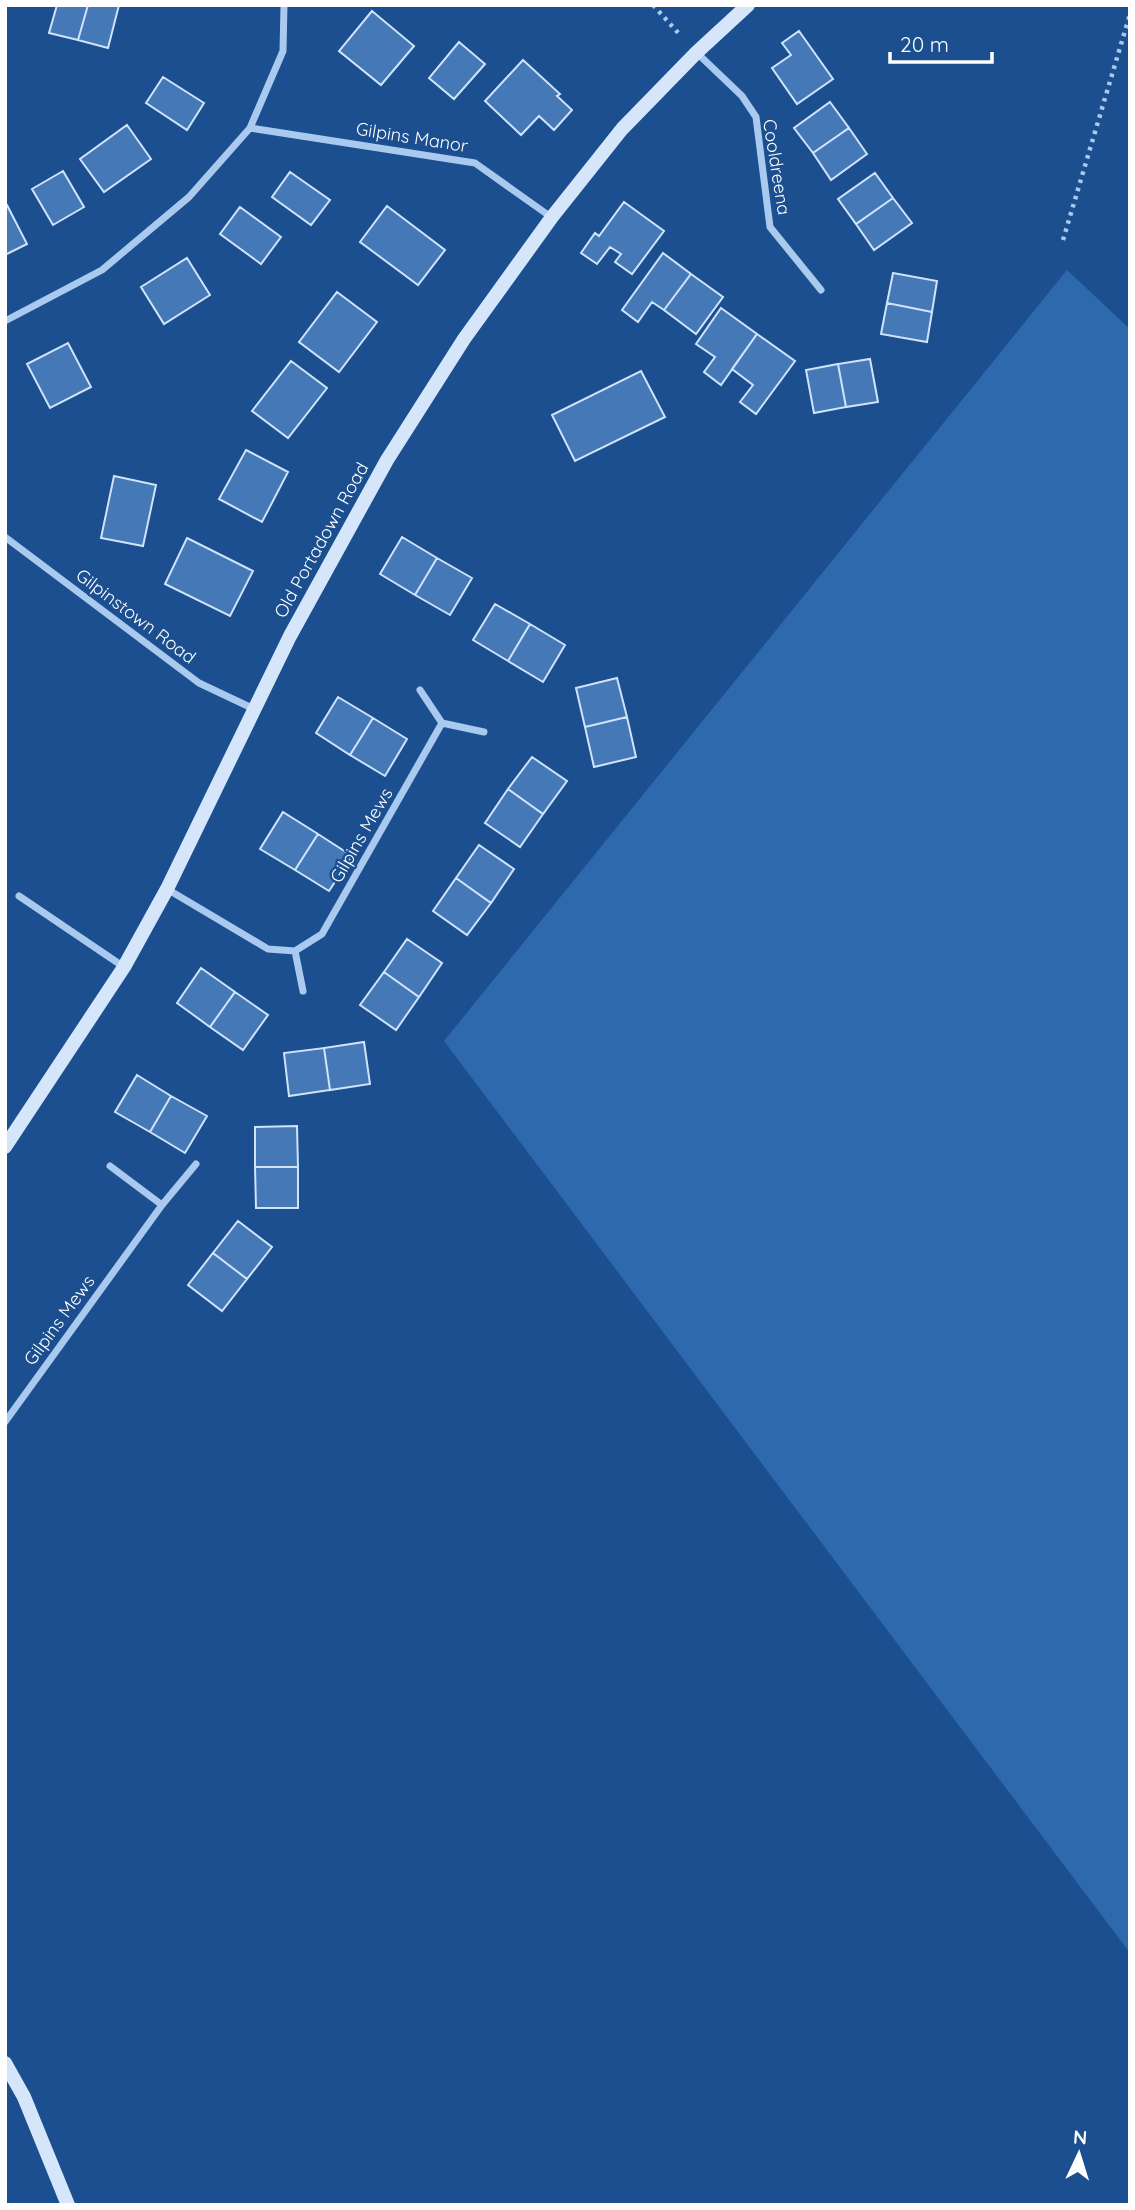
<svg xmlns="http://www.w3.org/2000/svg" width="1135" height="2210" font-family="Quicksand,sans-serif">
  <rect width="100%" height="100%" fill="#1b4f8f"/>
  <path fill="#2e69ad" d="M1067,270L1130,329V1953L444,1041Z"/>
  <path fill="#4478b7" stroke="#cfe3fa" stroke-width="2" d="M57,5H88L78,40L49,33Z
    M88,5H119L108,48L78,40Z
    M372,11L414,46L381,85L339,51Z
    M799,31L833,79L797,104L772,68L791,55L782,43Z
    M459,42L485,64L454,99L429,78Z
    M523,60L560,94L557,96L572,110L554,130L539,116L521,135L485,101Z
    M163,77L204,103L187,130L146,103Z
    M830,102L849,128L813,153L794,128Z
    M127,125L151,159L104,192L80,159Z
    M849,128L867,154L831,180L813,153Z
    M63,171L84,207L53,225L32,189Z
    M290,172L330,200L311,225L272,197Z
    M875,173L893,198L856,224L838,199Z
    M893,198L912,223L874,250L856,224Z
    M624,202L664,231L632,274L615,262L621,254L610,247L597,264L581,253L595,233L599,236Z
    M7,205L27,244L5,255V206Z
    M387,206L445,250L418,285L360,242Z
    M240,207L281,237L261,264L220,234Z
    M663,253L691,274L664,310L652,302L638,322L622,310Z
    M187,258L210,295L164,324L141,287Z
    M893,273L937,281L932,312L887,303Z
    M691,274L723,297L696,334L664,310Z
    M337,292L377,322L339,372L299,342Z
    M887,303L932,312L927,342L881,334Z
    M721,308L757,334L721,385L704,372L715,357L696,344Z
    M757,334L795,361L756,414L740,402L753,385L732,369Z
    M68,343L91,387L50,408L27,364Z
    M870,359L878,402L846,407L838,364Z
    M291,361L327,388L288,438L252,411Z
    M838,364L846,407L814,413L806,370Z
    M641,371L665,417L575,461L552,415Z
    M246,450L288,472L262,522L219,499Z
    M114,476L156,485L143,546L101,538Z
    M402,537L437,558L415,595L380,574Z
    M187,538L253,571L230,616L165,584Z
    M437,558L472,578L450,615L415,595Z
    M495,604L530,624L508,661L473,640Z
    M530,624L565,645L543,682L508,661Z
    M617,678L627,717L585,727L576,688Z
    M338,697L373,718L350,755L316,733Z
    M627,717L636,757L594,767L585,727Z
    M373,718L407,739L385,776L350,755Z
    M532,757L567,781L543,814L508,789Z
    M508,789L543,814L520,847L485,823Z
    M283,812L318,834L295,870L260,849Z
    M318,834L352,856L329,891L295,870Z
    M479,845L514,869L491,903L456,878Z
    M456,878L491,903L467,935L433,911Z
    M407,939L442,963L419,997L384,972Z
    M201,968L235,992L210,1027L177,1003Z
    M384,972L419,997L396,1030L360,1005Z
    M235,992L268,1015L243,1050L210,1027Z
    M364,1042L370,1084L330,1090L324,1048Z
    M324,1048L330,1090L289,1096L284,1053Z
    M137,1075L171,1096L150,1132L115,1112Z
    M171,1096L207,1116L185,1153L150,1132Z
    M297,1126L298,1167H255V1127Z
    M255,1167H298V1208H256Z
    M238,1221L272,1247L247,1279L213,1253Z
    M213,1253L247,1279L222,1311L188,1285Z"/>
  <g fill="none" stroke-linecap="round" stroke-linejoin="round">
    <path stroke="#a9c9ee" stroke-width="4.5" stroke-dasharray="3.5 5" stroke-linecap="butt" d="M653,5L681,36
      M1063,240L1130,14"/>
    <path stroke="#a9c9ee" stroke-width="7" d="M697,53L742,96L756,117L770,227L821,290
      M250,128L475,163L551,217
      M5,321L102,270L189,197L250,128L283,51L284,5
      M5,537L199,683L254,709
      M420,690L442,723L484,732
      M167,889L268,949L295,951L322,934L442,723
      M19,896L124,967
      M295,951L303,991
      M110,1166L162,1205
      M5,1422L162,1205L196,1164"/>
    <path stroke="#d6e6fa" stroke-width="14" d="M5,1147L124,967L167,889L290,636L387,460L464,339L552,217L622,129L696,53L748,5
      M5,2063L24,2097L68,2205"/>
  </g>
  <g text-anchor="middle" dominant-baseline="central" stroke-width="5" stroke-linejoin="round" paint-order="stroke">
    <g font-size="18" fill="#fff" stroke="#1b4f8f">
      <text transform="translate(412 137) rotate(9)">Gilpins Manor</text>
      <text transform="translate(777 167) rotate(81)">Cooldreena</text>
      <text transform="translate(321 540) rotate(-61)">Old Portadown Road</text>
      <text transform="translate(136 616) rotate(37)">Gilpinstown Road</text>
      <text transform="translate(361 835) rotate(-60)">Gilpins Mews</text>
      <text transform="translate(59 1320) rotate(-54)">Gilpins Mews</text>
    </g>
  </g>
  <rect width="1135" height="2210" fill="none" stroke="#ffffff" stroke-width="14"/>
  <g transform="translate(1079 2154) rotate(4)" stroke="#1b4f8f" stroke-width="5" paint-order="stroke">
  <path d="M0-5L12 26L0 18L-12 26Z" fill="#ffffff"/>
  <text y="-10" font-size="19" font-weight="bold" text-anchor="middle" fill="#ffffff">N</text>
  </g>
  <path d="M890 52v10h102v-10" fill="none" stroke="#ffffff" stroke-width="3.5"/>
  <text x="900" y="52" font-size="21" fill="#ffffff" stroke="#1b4f8f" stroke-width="5" paint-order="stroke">20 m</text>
</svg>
